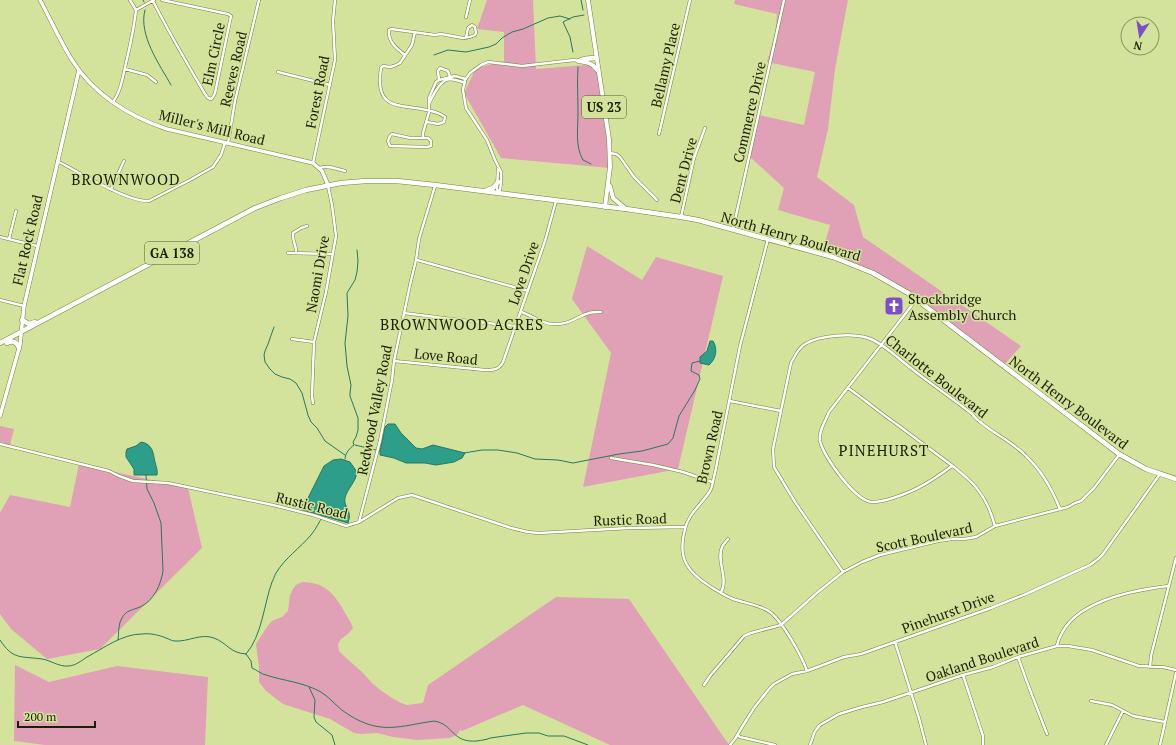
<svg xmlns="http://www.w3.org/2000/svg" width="1176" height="745" font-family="'PT Serif',serif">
  <rect width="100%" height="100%" fill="#d4e39c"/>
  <path fill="#e0a0b5" d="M487,0H533L536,69L599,64L608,128L610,168L501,158L464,93L476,68L504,61V32L477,29Z
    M735,0H848L835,69L828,129L817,177L854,205L863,237L1021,346L1004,365L913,296L869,270L822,254L830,225L778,210L784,188L749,156L759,115L804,125L815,72L767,62L775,34L777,14L734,4Z
    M587,246L642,280L656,257L723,276L678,469L583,487L611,353L572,299Z
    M0,426L14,429L10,445L0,442Z
    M79,464L188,488L202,548L100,649L47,659L11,629L0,614V513L10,495L70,507Z
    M302,582C324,582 334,593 344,611C347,617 351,621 353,628L349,633L341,639L338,644L339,651L344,656L362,672L372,683L379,689L392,698L401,703L407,705L423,703L428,685L556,597L629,599L729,745H610L523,705L462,731L460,730L458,734L450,738L418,740L393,737L377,733L361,734L354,733L330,719L283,704L266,691L259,682V667L256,644L267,627L272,621L282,617L288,611L290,595L293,589L296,585Z
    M15,665L49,682L117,666L208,677L205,745H45L14,741Z"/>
  <path fill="#2c9e89" stroke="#277861" d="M710,341H713C718,349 716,359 709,365L700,363V357L707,351Z
    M388,424H395L401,433L416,448L422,449L433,445L465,453L462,458L454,462L436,465L425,463H406L394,458L380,455V451L385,427Z
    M141,442C153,444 153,453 155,462C156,467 158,470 157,475H134V469L126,457V452L127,449L136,446Z
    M341,459L350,462L357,472C356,482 347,489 345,498C343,507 353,510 348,523L303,510L300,508L308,498L324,466L333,460Z"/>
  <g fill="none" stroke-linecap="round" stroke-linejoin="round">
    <path stroke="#277861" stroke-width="1" d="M143,0L144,2
      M581,0L583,10
      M145,10C138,35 160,65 171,85
      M573,52L570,37L563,22L573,17L584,15
      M434,55L448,50L466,52L489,47L496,44L502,38L512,32L523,29L548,18L560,16L570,19
      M578,67C577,83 578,98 578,114C578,130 575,146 583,160L591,164
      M274,327L268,344L265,351L264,355L265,362L270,369L275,374L282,377L290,379L296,383L302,393L308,415L311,422L317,428L325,441L345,455
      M355,445L380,451
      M464,453L482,450H498L517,453L535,459L558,460L573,463L619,454L642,451L668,444L673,438L679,416L695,390L700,379L699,375L691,371L692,363L700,361
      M345,459C345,453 350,448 354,445L353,442L356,437L358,430V418L350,396V393L351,385L347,366L345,343L348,316L347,293L355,280L357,272L358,261L357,250
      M0,640C13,660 20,656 42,659C50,660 59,667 68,666C75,666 81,661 87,657C104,648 122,634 142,634C150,633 159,635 166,638C169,639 172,641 175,641C188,642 201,633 214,638C227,643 230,653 246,654L251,661L252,668C257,670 261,674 266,675C284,681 303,682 321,692C331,698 338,709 349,715C381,735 400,726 434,721C454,724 451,743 477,741C482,740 486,740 490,738L526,733H539L548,736H564L588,745
      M118,640C119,633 118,624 122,618C126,610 133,610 140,607C154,601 161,584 163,571L161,523L154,503L147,489L146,475
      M246,654C262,636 264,604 272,582C274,579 274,576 276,573C285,558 300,548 311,535C316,529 319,522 323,516
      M309,687L315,700L314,717L316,722L332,735L335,745"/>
    <g stroke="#74803c" stroke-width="3.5">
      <path id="street" d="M130,0L136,10
        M153,1C169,33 187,63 205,94L208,98L211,99L213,97L215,93L231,16L228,14L162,0
        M466,17L470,0
        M415,32L412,45L400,63L394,66L390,67L383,66L381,68C374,113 401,103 431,111C436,112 441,114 445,117L444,122L438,124L427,122
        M405,55C396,48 388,42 389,30L391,29L435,35L441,34L463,38C468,38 471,37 475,35L476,33L475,27L472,25L468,28L466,38
        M579,60C584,57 591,57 597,57
        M583,60L597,59
        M125,69L147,75L156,82
        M278,72L330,85
        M439,80L438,71L440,68L448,71L450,77
        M113,102C121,91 123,76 126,63C130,46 134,28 136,10L154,0
        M429,104C431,99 433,96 435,92C444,77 449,77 465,83
        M392,134L410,138H428L431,141V146L427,147L390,146L388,141L390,136Z
        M659,134L690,0
        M423,137V133L429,112V98L436,82L439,80L455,76L466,79
        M228,143L235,101L259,0
        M610,153L616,154L620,157L634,177L657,200
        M57,161C79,172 127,202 149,201L190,180L213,167L221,155L225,143
        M313,163L335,60L333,21L335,0
        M320,168C328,165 336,169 345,171
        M498,169L497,189L499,193
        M111,189L124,161
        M499,193L500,190L501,183V172L495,160L487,140L466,108L463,90L465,80L470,73L481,65L488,62L522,66L574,60L578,61
        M681,217L694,158L705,128
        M733,229L784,0
        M0,237L37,246
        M9,239L16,211
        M768,239L740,346L715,473C713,479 713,486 710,491C702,504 688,514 685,529C677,558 687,572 711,587C718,591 725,596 733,599C744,603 761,605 770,612C782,621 802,656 807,671
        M288,253L333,254
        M296,253C297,246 292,241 293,233L301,228L307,226
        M417,260L528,291
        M0,300L24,306
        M916,300L829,412C826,420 818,432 820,441C824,457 855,501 872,502C879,502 887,500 893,498C916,491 933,480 952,466
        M521,312C531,315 543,324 553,324C570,325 575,317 589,313C593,312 597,312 601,312
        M404,313L451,319L515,326
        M292,339L314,342
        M394,361L485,370C493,370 499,370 503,362L545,241L556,201
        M848,388C864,399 879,412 895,423C915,438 934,452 954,467C962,474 972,481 978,490C987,501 991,513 995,526
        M730,401L781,411
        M313,403L312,396L314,342L326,292L336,236L332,205L328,186
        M0,444L109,471L119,476L133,481L168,483L273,505L313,515L346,526L359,522L398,498L412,495L511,528L528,532L539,533L629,528L685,527
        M611,458L653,465L683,472L712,482
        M359,522L380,441L392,380L394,361L410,285L416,260L419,239L435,186
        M843,572L795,502L774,467L773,449L791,363C795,356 798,348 805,344C820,335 852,333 868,338C883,343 899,359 912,369C931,384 952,398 971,413C974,416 976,419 979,421C994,434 1013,442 1026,456C1042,471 1052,489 1060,509
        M721,592C729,579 716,561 722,547C723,544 726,542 728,539
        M895,642L919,718L926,745
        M1057,645C1058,641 1060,636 1063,631C1081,600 1135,590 1168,586
        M1018,657L1027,682L1047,734
        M1150,667L1151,656L1176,558
        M963,675L983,736V745
        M704,685L710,676L744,636L751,633L781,625L818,592L843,572L862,562L880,555L938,541L952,539H964L976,537L995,526L1068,507L1075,503L1081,501L1094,488L1119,455
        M1091,701L1112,705L1133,716L1165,722
        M737,735L740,737L775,745
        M730,745L735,739L742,727L754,708L769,689L774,684L792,674L807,671L844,657L861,654L991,608L1026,594L1090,565L1098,559L1103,554L1160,474
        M810,745L815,731L820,725L839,714L862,707L883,702L963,675L993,667L1018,657L1057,646H1068L1092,650L1139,666L1163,667L1176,670
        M1106,745L1123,711
        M1160,745L1176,673"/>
    </g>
    <g stroke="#74803c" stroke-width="4.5">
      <path id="secondary" d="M40,0C51,20 60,41 72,60C93,94 130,117 167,129L313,163L322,171L328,185
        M0,416L20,345L24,306L79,70"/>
    </g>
    <g stroke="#74803c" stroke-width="5">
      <path id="primary" d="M588,0L609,139L610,167L605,207
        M578,61C586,62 593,63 597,70
        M610,186L613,198L626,209"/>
    </g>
    <g stroke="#74803c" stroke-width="5.5">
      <path id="highway" d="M487,190L493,188L498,182
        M22,320L29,324L35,322
        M0,343L255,208L281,198L306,190L341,183L366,181H397L435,185L626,209L681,217L698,220L833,257L873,273L908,293L1119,454L1146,469L1176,479
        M7,343C13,340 17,342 19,348"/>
    </g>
    <use href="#street" stroke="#fff" stroke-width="2.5"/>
    <use href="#secondary" stroke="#fff" stroke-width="3.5"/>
    <use href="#primary" stroke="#fff" stroke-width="4"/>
    <use href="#highway" stroke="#fff" stroke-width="4.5"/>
  </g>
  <defs>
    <g id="church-square" transform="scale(1)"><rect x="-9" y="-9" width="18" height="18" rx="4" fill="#7c4ec7" stroke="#d4e39c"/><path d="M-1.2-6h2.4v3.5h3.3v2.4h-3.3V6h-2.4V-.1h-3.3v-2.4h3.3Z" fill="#fff"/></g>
  </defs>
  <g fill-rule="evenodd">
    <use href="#church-square" x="894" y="306"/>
  </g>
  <g text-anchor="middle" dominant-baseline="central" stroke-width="3" stroke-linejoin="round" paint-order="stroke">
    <g fill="#d4e39c" stroke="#525a32" stroke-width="1">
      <rect x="582" y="96" width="44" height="22" rx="3"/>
      <rect x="145" y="242" width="54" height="22" rx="3"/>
    </g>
    <g font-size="13" font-weight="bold" fill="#1b2004">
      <text x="604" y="107">US 23</text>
      <text x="172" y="253">GA 138</text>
    </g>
    <g font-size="14" fill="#1b2004" stroke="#d4e39c">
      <text transform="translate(213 54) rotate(-78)">Elm Circle</text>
      <text transform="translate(665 65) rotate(-77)">Bellamy Place</text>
      <text transform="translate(233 69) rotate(-77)">Reeves Road</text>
      <text transform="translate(317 92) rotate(-79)">Forest Road</text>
      <text transform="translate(749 112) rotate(-77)">Commerce Drive</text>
      <text transform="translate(212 127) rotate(14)">Miller's Mill Road</text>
      <text transform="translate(683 170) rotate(-75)">Dent Drive</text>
      <text transform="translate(791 236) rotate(16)">North Henry Boulevard</text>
      <text transform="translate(27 240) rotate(-77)">Flat Rock Road</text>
      <text transform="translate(523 273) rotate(-71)">Love Drive</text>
      <text transform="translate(317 274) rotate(-80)">Naomi Drive</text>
      <text transform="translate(446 356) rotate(6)">Love Road</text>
      <text transform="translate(937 376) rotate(38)">Charlotte Boulevard</text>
      <text transform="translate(1069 402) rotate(37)">North Henry Boulevard</text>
      <text transform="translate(374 410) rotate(-79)">Redwood Valley Road</text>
      <text transform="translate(709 447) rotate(-77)">Brown Road</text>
      <text transform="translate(312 505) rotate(14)">Rustic Road</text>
      <text transform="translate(630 519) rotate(-2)">Rustic Road</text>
      <text transform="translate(924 537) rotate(-12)">Scott Boulevard</text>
      <text transform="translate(948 612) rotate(-20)">Pinehurst Drive</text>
      <text transform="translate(982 659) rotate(-18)">Oakland Boulevard</text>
    </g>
    <g font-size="14" fill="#1b2004" stroke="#d4e39c" text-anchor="start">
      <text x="908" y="298">Stockbridge<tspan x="908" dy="16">Assembly Church</tspan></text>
    </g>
    <g font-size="15" letter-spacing="1" fill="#1b2004" stroke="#d4e39c">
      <text x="126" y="179">BROWNWOOD</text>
      <text x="462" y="324">BROWNWOOD ACRES</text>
      <text x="884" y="450">PINEHURST</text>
    </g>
  </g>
  <g transform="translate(1140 36) rotate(192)"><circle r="19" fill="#d4e39c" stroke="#8a955f"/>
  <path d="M0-3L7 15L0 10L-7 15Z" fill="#7c4ec7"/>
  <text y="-6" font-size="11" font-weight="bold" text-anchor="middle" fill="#1b2004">N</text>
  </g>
  <path d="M18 721v6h77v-6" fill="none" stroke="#1b2004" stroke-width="2"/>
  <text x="24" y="721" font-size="12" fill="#1b2004" stroke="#d4e39c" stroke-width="3" paint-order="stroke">200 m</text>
</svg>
